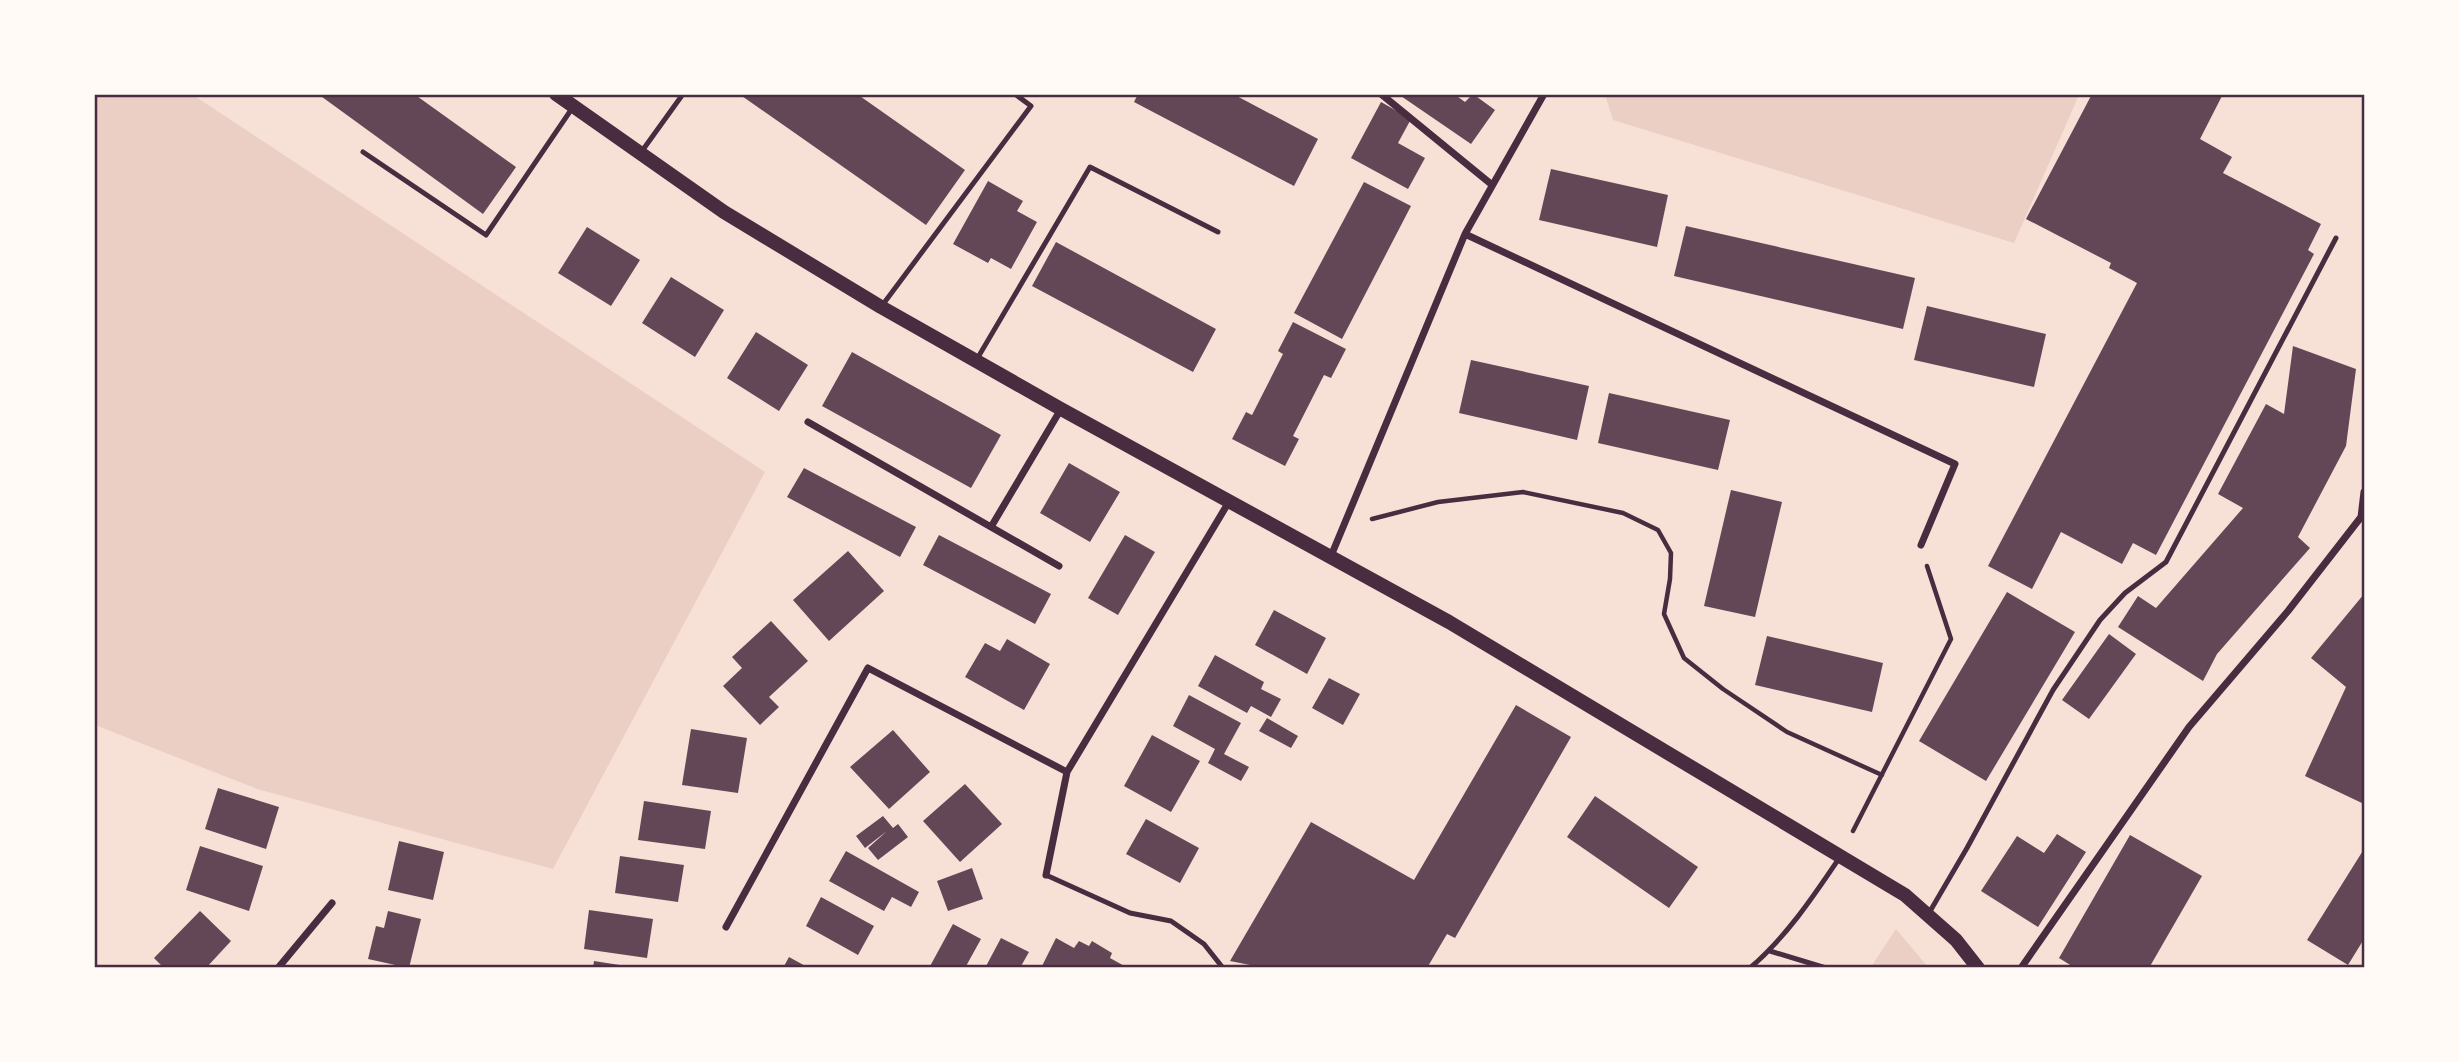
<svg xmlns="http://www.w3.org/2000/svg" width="2459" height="1062" font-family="Roboto,sans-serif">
  <rect width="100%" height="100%" fill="#f7e1d7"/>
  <path fill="#ebcfc5" d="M94,95H193L765,472L553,869L257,789L95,725Z
    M1605,95V94L2079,95L2014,243L1613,120Z
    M1896,929L1928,967H1871Z"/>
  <path fill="#644757" d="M318,94H414L516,167L483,214Z
    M739,94H857L965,170L926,225Z
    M1138,94H1233L1318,139L1294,186L1134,102Z
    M1398,94H1454L1465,102L1473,94L1495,110L1471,144Z
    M2092,94H2223L2200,139L2232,157L2223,173L2321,224L2308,250L2314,254L2156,555L2133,543L2122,564L2061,532L2032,589L1988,566L2137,283L2109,268L2111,263L2026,219Z
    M1381,102L1411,119L1398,143L1425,158L1408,189L1351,158Z
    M1551,169L1668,195L1657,247L1539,220Z
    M988,181L1023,201L1017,211L1037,222L1011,269L991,258L988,263L953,244Z
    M1364,182L1411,206L1342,339L1294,313Z
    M1686,226L1915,278L1903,329L1674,276Z
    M587,227L640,260L611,306L558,273Z
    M1056,242L1216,329L1193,372L1032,286Z
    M671,277L724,310L695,357L642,323Z
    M1927,306L2046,334L2034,387L1914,360Z
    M1293,322L1346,349L1331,378L1324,375L1293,436L1299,439L1285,466L1232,439L1246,412L1252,415L1283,354L1278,351Z
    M756,332L808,365L779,411L727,378Z
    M2293,346L2356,369L2346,446L2298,537L2310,548L2217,654L2203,681L2118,627L2138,596L2156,608L2243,508L2218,494L2266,404L2284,414Z
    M852,352L1001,435L971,488L822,406Z
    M1471,360L1589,386L1577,440L1459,413Z
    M1609,393L1730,420L1718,470L1598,443Z
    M1069,463L1120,492L1090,542L1040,513Z
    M804,468L916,527L900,557L787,497Z
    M1731,490L1782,502L1755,617L1704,606Z
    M939,535L1051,594L1035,624L923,565Z
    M1125,535L1155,552L1118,615L1088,598Z
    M848,551L884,591L829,641L793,600Z
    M2007,592L2075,632L1986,781L1919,741Z
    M2364,594V804L2305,776L2346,687L2311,658Z
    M1274,610L1326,638L1307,674L1255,645Z
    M771,621L808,661L769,697L779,707L760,725L723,686L742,668L732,657Z
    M2109,634L2136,654L2089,719L2062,700Z
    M1767,636L1883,663L1872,712L1755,685Z
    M1007,639L1050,664L1024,710L965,677L985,643L1000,651Z
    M1215,655L1264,682L1261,689L1281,699L1271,717L1251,706L1247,713L1198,686Z
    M1329,678L1360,694L1343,725L1312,708Z
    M1189,695L1241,723L1224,754L1249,767L1241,781L1208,763L1215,749L1173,726Z
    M1516,705L1571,737L1455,938L1447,934L1427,968H1265L1230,961L1311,822L1414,880Z
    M1267,718L1298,736L1291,748L1259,731Z
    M691,729L747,738L738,793L682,785Z
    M893,730L930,772L889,809L850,767Z
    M1152,735L1200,761L1171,812L1124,786Z
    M965,784L1002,824L960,862L923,821Z
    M218,788L279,807L266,849L205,829Z
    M1595,796L1698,867L1669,908L1567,837Z
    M644,801L711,811L705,849L638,840Z
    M883,816L893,828L898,824L908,837L878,860L868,848L887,831L865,848L856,836Z
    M1146,819L1199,848L1180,883L1126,854Z
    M2057,834L2086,852L2038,927L1981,891L2017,836L2044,853Z
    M2130,835L2202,876L2149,968H2075L2059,958Z
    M399,841L444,852L433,900L388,890Z
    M200,846L263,866L249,911L186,890Z
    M2364,849V939L2348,965L2307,940Z
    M846,851L919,892L911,907L892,897L884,911L829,881Z
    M620,856L684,865L678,902L615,893Z
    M972,868L983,899L948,911L937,881Z
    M821,897L874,926L858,955L806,926Z
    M589,910L653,919L647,958L584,949Z
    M200,911L231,941L206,968H164L154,958Z
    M388,911L421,919L409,968L368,959L376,926L384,928Z
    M953,924L981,939L965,968H929Z
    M1001,938L1029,952L1020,968H985Z
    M1056,938L1074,948L1079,941L1089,946L1092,941L1112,953L1110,958L1128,968H1041Z
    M789,957L809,968H783Z
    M594,961L626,966V968H593Z"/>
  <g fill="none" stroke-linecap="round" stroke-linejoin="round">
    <path stroke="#4a2c40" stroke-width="4.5" d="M1372,519L1438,502L1523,492L1623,513L1658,530L1671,553L1670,579L1664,614L1684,658L1723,689L1787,732L1882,775
      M1853,831L1951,639L1927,566"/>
    <path stroke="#4a2c40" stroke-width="5" d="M642,151L683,94
      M363,152L486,235L573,107
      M881,307L1031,106L1015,94
      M977,359L1090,167L1218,232
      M1046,875L1130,913L1171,921L1204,944L1223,968
      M1929,913L1967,848L2053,690L2100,620L2125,593L2166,562L2336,238
      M1770,951L1826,968
      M1750,968C1787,936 1813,897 1840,857"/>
    <path stroke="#4a2c40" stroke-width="7" d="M1381,94L1491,184
      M1465,234L1955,464L1921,545
      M808,422L1059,566
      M991,527L1061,409
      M1331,556L1465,234L1544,94
      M1046,875L1067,772
      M726,927L868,668L1067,772L1230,500
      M278,968L332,903
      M2021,968L2189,727L2288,611L2361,517L2364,492"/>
    <path stroke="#4a2c40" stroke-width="14" d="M556,94L724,212L881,307L1061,409L1449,622L1905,895L1956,940L1978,968"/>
  </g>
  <rect width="2459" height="1062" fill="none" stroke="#fffaf5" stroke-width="192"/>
  <rect x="96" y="96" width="2267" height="870" fill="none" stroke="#4a2c40" stroke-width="2.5"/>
</svg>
